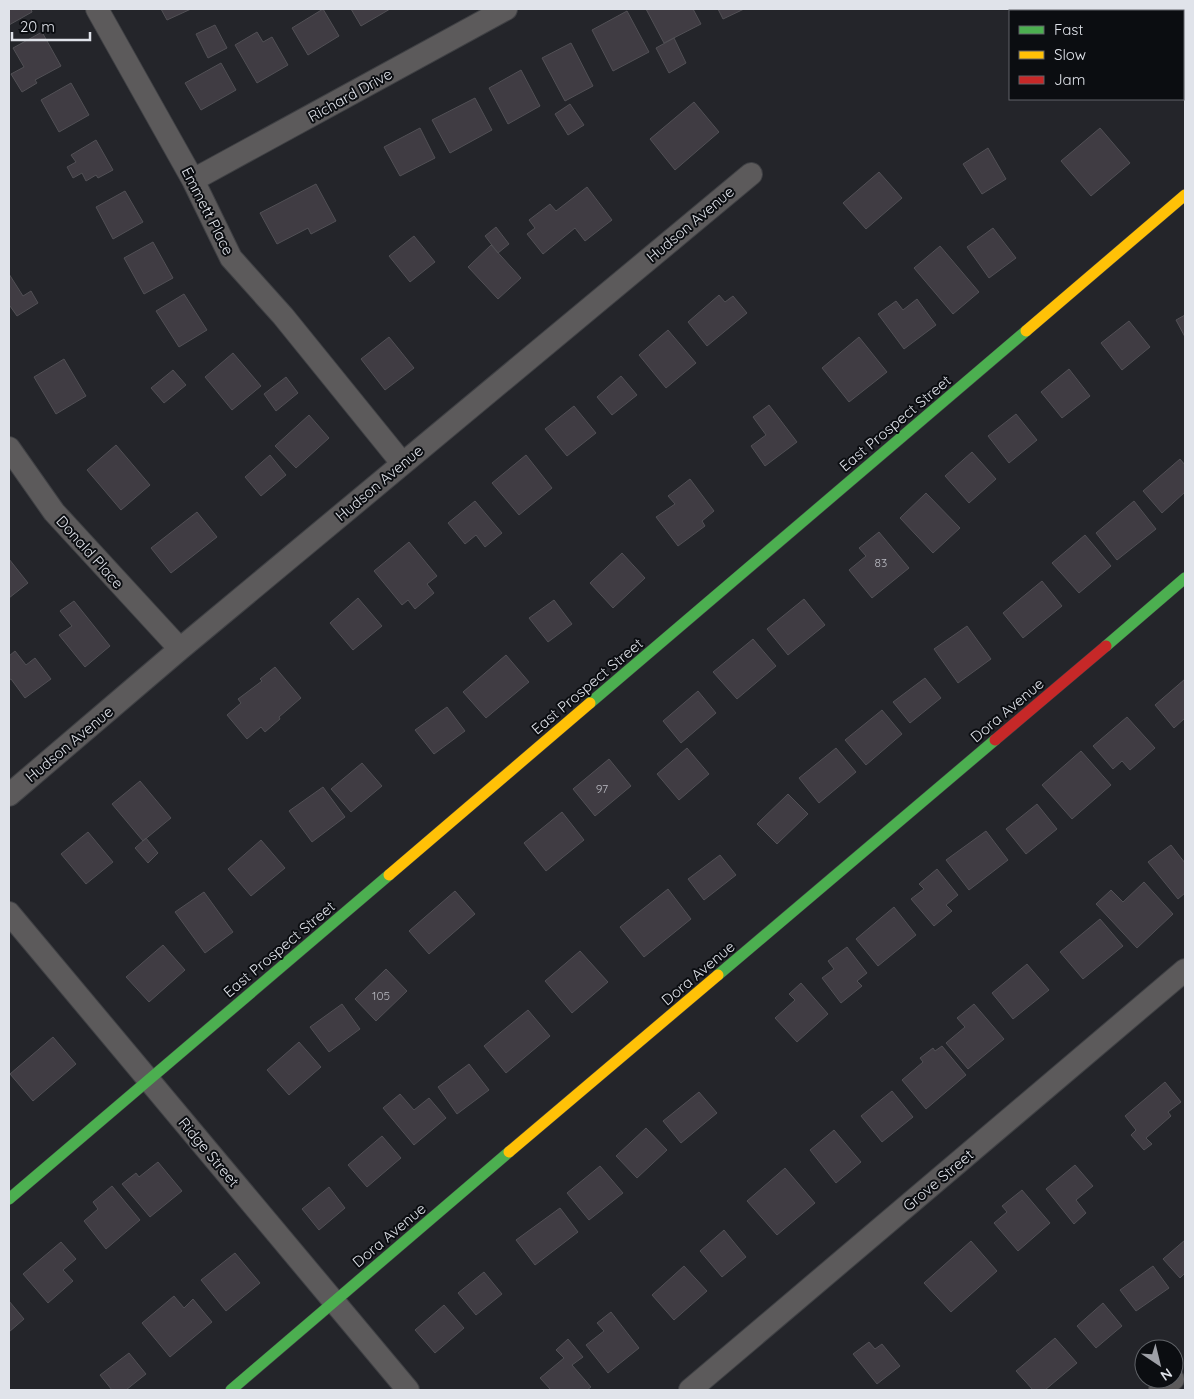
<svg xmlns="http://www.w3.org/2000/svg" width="1194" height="1399" font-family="Quicksand,sans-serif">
  <rect width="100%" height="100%" fill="#24252a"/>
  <path fill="#403c43" stroke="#515055" d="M9,9H31L32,12L9,25Z
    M161,9H191L167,20Z
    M323,9L339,36L308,55L292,28Z
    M351,9H390L361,26Z
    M646,9H693L701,24L664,43Z
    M718,9H744L723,19Z
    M627,11L649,52L613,71L592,30Z
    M215,25L227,48L208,58L196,34Z
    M42,32L61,66L35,80L37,83L22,92L11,74L24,67L13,48Z
    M257,32L263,42L272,37L288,65L257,83L235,45Z
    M674,38L686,63L669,73L656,48Z
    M1183,41L1185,44V102L1183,99Z
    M571,43L593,86L565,101L542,58Z
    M221,63L236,90L201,110L185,83Z
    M521,70L540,106L508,124L489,88Z
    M71,83L89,115L59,132L41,100Z
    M475,98L492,130L450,153L432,120Z
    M694,102L719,132L675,170L650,139Z
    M570,104L584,125L568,135L555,114Z
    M420,128L435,158L400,176L384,147Z
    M1100,128L1130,163L1091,196L1061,161Z
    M96,140L113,170L98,178L96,175L86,181L82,173L73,178L67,167L76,162L71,155Z
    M988,148L1006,179L982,194L963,164Z
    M879,172L902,198L866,229L843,203Z
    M316,184L336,221L311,234L308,228L277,244L260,213Z
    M587,187L612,220L585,241L575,228L543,254L527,234L535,228L529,220L550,204L556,211Z
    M125,191L143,222L113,239L96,207Z
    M496,227L509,244L498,253L485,236Z
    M993,228L1016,258L989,278L967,247Z
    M414,236L435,262L410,282L389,256Z
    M153,242L173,278L144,294L124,258Z
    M491,245L521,278L498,299L468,267Z
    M940,246L979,292L953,314L914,268Z
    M9,274L23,296L31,291L38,303L17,316L10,306L9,307Z
    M184,294L207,330L179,347L156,311Z
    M719,295L725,302L733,296L747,313L707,346L688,322Z
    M917,299L936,325L904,349L878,314L896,301L903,310Z
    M1185,315V337L1176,320Z
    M1129,321L1150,347L1122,370L1101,343Z
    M668,330L696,363L666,388L639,355Z
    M389,337L414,368L385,390L361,359Z
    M859,337L887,372L849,402L822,368Z
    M233,353L261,386L232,410L205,377Z
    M64,359L86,396L56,414L34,377Z
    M1069,369L1090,396L1062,418L1041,392Z
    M173,370L186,385L164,403L151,388Z
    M621,376L637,395L612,415L597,397Z
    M286,377L298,393L276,411L264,394Z
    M769,405L797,442L765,466L751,446L766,435L753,417Z
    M574,406L596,433L567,456L545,429Z
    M1016,414L1037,440L1009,463L988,436Z
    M309,415L329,438L296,468L275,446Z
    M116,445L150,485L121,510L87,470Z
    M972,452L996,479L969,503L945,476Z
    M270,455L286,475L261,496L245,477Z
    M526,455L552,488L519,515L492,483Z
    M1180,459L1185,465V492L1162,513L1143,491Z
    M690,479L714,511L702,521L705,526L678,546L656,517L675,504L668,496Z
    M926,493L960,528L933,553L900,518Z
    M475,501L502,533L485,547L476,535L465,544L448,523Z
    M1134,501L1156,529L1117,560L1096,533Z
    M197,512L217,537L171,573L151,548Z
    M879,532L909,568L872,598L849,570L866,556L859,548Z
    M1085,535L1111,566L1079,593L1052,563Z
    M409,542L437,576L427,584L434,593L415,609L408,600L402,605L374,571Z
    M622,553L645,578L613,608L590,583Z
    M9,559L28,583L9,598Z
    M1042,581L1062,606L1023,638L1003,613Z
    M358,598L382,626L353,650L330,623Z
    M804,599L825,625L788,655L767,629Z
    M554,600L572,624L548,642L529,618Z
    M74,601L110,646L85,667L59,635L72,626L60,611Z
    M967,626L991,659L958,683L934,649Z
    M753,639L776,666L737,699L713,672Z
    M15,651L26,665L35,658L51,679L25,698L11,679L9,680V656Z
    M506,655L529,682L486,718L463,692Z
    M275,667L301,698L279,717L280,719L265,732L261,727L247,739L227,715L241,703L238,699L262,681L260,679Z
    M925,678L941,698L910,723L893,702Z
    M1185,679V718L1174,728L1155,705Z
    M698,691L716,713L681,743L663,721Z
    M447,707L465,731L434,754L415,730Z
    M882,710L902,734L866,765L845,740Z
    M1127,717L1155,748L1130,770L1122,761L1113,769L1093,746Z
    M687,748L709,774L679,800L657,774Z
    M836,748L856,772L819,803L799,778Z
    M1081,751L1111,785L1072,819L1042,785Z
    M609,759L631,786L595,816L573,789Z
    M362,763L382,786L351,812L331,789Z
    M140,781L171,818L143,841L112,804Z
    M323,787L345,817L312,842L289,811Z
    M788,794L808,814L777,844L757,824Z
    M1037,804L1057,829L1026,854L1006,829Z
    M562,812L584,840L546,871L524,843Z
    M986,831L1008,860L969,890L946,860Z
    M88,832L113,862L86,884L61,854Z
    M146,838L158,853L148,863L135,848Z
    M261,840L285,868L251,896L228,869Z
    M1171,845L1185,863V893L1178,899L1148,862Z
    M720,855L736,875L704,900L688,879Z
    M937,869L958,895L946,905L952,911L934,926L911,899L924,889L919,884Z
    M1144,882L1173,914L1137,948L1096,904L1111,890L1123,902Z
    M668,889L691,919L644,957L620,927Z
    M455,891L475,914L429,954L409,931Z
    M204,892L233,932L205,953L175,912Z
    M894,907L916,935L878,966L856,939Z
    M1100,919L1123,946L1083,979L1060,952Z
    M163,945L185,970L149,1002L126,977Z
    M847,947L867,973L857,981L862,986L841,1003L822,978L834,969L828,961Z
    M580,951L608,982L572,1013L545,981Z
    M1027,964L1049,990L1013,1019L992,993Z
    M386,969L407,991L376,1021L355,999Z
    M801,983L828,1014L797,1042L775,1018L795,1000L789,994Z
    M342,1004L360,1029L329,1052L310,1027Z
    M974,1004L1004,1039L968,1069L946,1043L965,1027L957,1018Z
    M528,1010L550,1036L506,1073L484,1046Z
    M53,1037L76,1064L33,1101L10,1074Z
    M299,1042L321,1067L289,1095L267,1070Z
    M942,1046L966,1075L926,1109L902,1080L923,1062L920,1058L933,1048L935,1051Z
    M469,1064L489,1090L457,1114L438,1087Z
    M1165,1082L1181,1102L1168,1112L1171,1116L1146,1138L1152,1144L1144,1150L1131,1135L1136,1130L1125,1116Z
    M892,1091L913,1117L882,1142L861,1116Z
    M699,1092L717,1113L681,1143L663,1121Z
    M400,1094L414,1110L429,1098L446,1118L414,1145L383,1108Z
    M646,1128L667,1150L637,1178L616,1156Z
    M834,1130L861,1162L836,1183L810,1150Z
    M382,1136L401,1158L367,1187L348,1165Z
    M158,1162L182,1191L150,1217L122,1184L136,1173L139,1177Z
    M1075,1165L1093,1186L1076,1200L1086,1213L1074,1224L1046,1189Z
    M600,1166L623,1193L589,1220L567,1193Z
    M785,1168L815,1203L777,1235L747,1201Z
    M112,1186L140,1220L106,1249L84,1221L98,1209L93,1202Z
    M329,1187L345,1208L319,1230L302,1209Z
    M1022,1190L1050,1223L1018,1251L994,1223L1007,1212L1002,1206Z
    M560,1208L578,1232L535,1265L516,1240Z
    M724,1230L746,1257L722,1277L700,1251Z
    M1185,1240V1273L1180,1278L1163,1259Z
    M971,1241L997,1271L951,1312L924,1283Z
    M61,1242L76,1259L63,1270L73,1281L48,1303L23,1274Z
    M235,1253L260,1283L226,1311L201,1280Z
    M684,1266L707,1291L674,1320L652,1295Z
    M1153,1266L1169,1288L1136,1311L1120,1290Z
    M484,1272L502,1294L476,1315L458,1293Z
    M174,1296L184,1308L193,1299L212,1322L170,1357L142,1323Z
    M9,1301L24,1319L9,1332Z
    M1103,1303L1122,1326L1096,1348L1077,1326Z
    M444,1305L464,1328L435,1353L415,1330Z
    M611,1312L639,1348L608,1373L586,1345L604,1331L597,1323Z
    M1055,1338L1077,1363L1045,1390H1033L1016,1371Z
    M568,1339L583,1357L572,1365L591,1387L587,1390H551L540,1378L564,1358L556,1350Z
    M869,1342L875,1349L882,1344L900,1366L877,1384L853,1354Z
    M129,1353L146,1374L126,1390H112L100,1375Z"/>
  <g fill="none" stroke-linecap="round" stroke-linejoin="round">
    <g stroke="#3f4044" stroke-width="24">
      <path id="street" d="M97,9L193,180L231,258L283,316L402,463
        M193,180L506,9
        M9,448L54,512L180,649
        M9,795L180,649L751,174
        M9,913L408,1390
        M690,1390L1185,970
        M1160,1390L1173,1379"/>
    </g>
    <g stroke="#3f4044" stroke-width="12">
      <path id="fast" d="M1106,646L1185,578
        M590,703L1026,331
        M718,975L995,740
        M9,1199L389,875
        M231,1390L509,1152"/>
    </g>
    <g stroke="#3f4044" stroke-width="12">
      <path id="slow" d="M1026,331L1185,195
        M389,875L590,703
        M509,1152L718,975"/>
    </g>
    <g stroke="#3f4044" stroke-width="12">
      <path id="jam" d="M995,740L1106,646"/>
    </g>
    <use href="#street" stroke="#5c5a5b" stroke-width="22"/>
    <use href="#fast" stroke="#4caf50" stroke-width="11"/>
    <use href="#slow" stroke="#ffc107" stroke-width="11"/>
    <use href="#jam" stroke="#c62828" stroke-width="11"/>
  </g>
  <g text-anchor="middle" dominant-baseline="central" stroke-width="4" stroke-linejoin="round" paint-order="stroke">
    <g font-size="12" fill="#b8b9c0">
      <text x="881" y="562">83</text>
      <text x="602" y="788">97</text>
      <text x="381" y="995">105</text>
    </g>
    <g font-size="15" fill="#e0e3ea" stroke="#0b0d11">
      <text transform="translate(350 95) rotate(-29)">Richard Drive</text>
      <text transform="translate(208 211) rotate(63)">Emmett Place</text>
      <text transform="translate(690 224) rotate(-40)">Hudson Avenue</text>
      <text transform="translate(895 423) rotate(-40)">East Prospect Street</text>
      <text transform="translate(379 483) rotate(-40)">Hudson Avenue</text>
      <text transform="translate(90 552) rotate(48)">Donald Place</text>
      <text transform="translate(587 686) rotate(-40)">East Prospect Street</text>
      <text transform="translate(1007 710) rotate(-40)">Dora Avenue</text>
      <text transform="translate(69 744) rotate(-40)">Hudson Avenue</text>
      <text transform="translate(279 949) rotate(-40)">East Prospect Street</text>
      <text transform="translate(698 973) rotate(-40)">Dora Avenue</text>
      <text transform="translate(209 1152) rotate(50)">Ridge Street</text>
      <text transform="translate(938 1180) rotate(-40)">Grove Street</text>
      <text transform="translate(389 1235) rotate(-40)">Dora Avenue</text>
    </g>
  </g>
  <rect width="1194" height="1399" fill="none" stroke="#e0e3ea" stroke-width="20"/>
  <rect x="1009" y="10" width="175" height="90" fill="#0b0d11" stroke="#606368"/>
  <rect x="1019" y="26" width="25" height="8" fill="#4caf50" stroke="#606368"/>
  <text x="1054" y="35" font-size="15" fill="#e0e3ea">Fast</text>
  <rect x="1019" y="51" width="25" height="8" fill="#ffc107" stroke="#606368"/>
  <text x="1054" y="60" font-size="15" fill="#e0e3ea">Slow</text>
  <rect x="1019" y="76" width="25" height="8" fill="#c62828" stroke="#606368"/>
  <text x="1054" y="85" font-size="15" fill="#e0e3ea">Jam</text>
  <g transform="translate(1159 1364) rotate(145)"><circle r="24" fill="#0b0d11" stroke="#606368"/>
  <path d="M0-4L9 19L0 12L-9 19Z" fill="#9ea0a7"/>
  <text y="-8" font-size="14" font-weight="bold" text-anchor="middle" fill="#e0e3ea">N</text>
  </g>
  <path d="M12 32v8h78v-8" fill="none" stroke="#e0e3ea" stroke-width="2.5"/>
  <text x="20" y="32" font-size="15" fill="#e0e3ea" stroke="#0b0d11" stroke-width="4" paint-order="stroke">20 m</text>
</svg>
